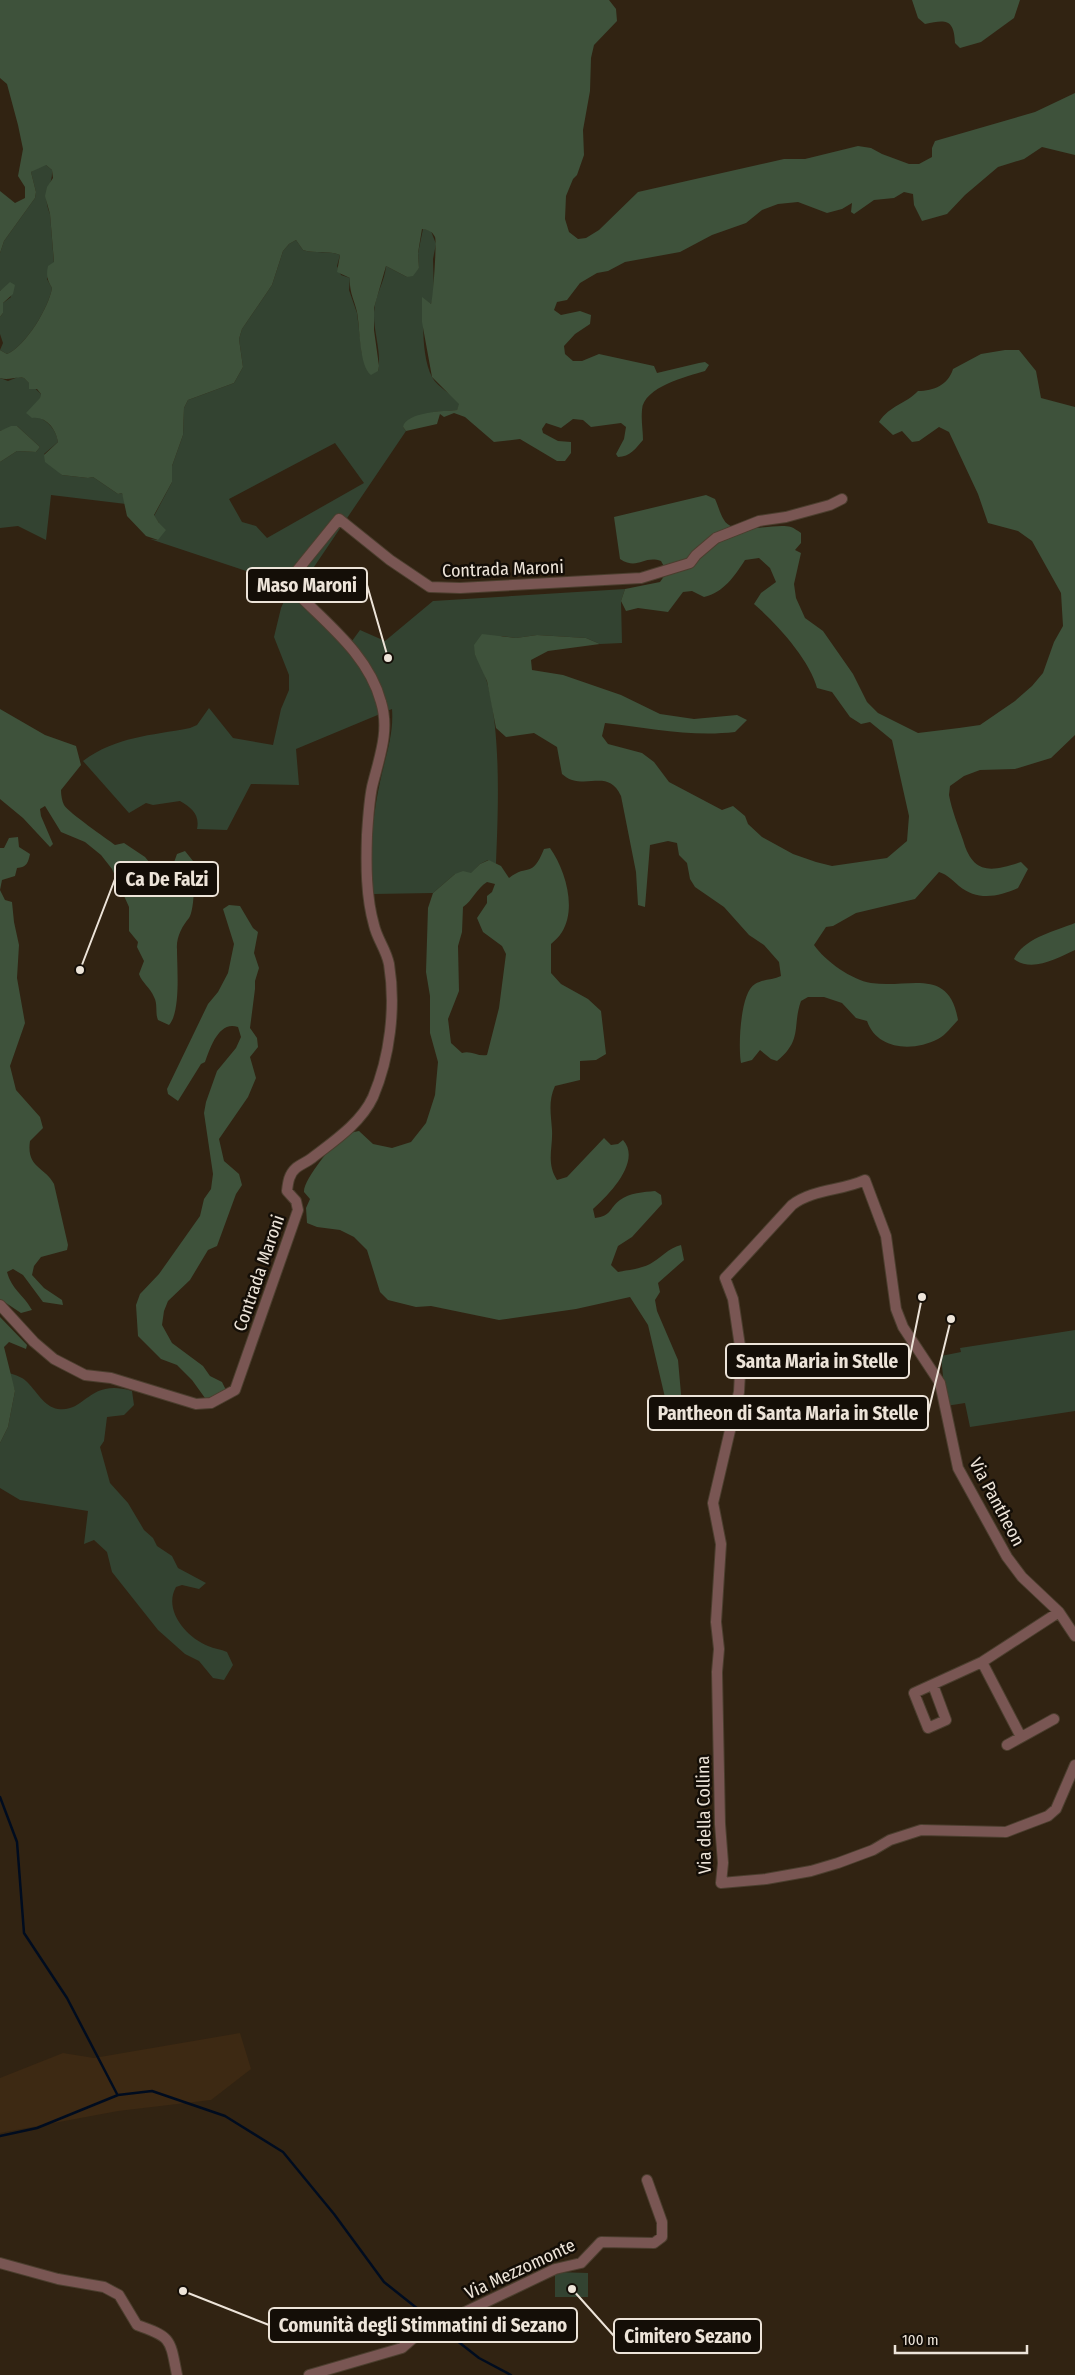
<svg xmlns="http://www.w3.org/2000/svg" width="1075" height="2375" font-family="'Fira Sans Condensed',sans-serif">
  <rect width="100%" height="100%" fill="#312312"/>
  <path fill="#3d2913" d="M240,2033L251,2069L211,2100L118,2111L0,2133V2078L63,2053L94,2058Z"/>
  <path fill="#334331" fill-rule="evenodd" d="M43,165H46L52,170C53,187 41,193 50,214L54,263L47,279L52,288C49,307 26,346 7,354L0,350L3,343L0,334V317L3,313V303L11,297L5,288L0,291V253L4,241L35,198L36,192L31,172Z
    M423,229L431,231L436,244L433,259L434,295L431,304L425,301C422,321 422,358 432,377C438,388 453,394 460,404L457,410L434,412L403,427L406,431L297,592L352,641L360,630L385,641L433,601L625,589L621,601L622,643L600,644L586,638L537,635L516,638L502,636L475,655C504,696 498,812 496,864L488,860L480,864L471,874H455L433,893L373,894C369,856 372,819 380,782C385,757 394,735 392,709L296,749L299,785L251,784L227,830L197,829C200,815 192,808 180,801L153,805L146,803L129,813L83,761C117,736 150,736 190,728L197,725L209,708L233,738L273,745L281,709L289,690V675L274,637L281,608L291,586L150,539L158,540L159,523L154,516L172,482V466L183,435L184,408L188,400L234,383L243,367L239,339L242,329L272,285L283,251L289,244L296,240L303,250C315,254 329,250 340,255L337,266L341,275L350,278L349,290L357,313L362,354L378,371C382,353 373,331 374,312C375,295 385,281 386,266L407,277L419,268L418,253ZM335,443L364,483L267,538L256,526L242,522L229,499Z
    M18,377L24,378L41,394L39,417C49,423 56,429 58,442L44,454L62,475L88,478L93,477L118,494L122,493L126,504L51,495L46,540L18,526L0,528V462L17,451L36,452L40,447L17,426L0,431V378L8,381Z
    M1075,1330V1411L970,1427L965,1403L946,1406L941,1356L961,1352L960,1348Z
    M9,1373C15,1375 22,1377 26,1381C36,1390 44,1407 58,1409C86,1413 88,1378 132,1391L134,1405L124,1415L107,1417L104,1441L100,1447L110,1483L128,1503L144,1530L153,1538L157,1546L172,1556L178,1568L206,1583L199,1589L182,1585L176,1587C163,1610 186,1637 208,1646C214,1649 221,1649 227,1652L233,1665L224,1680L213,1678L199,1661L185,1654L158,1630L112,1572L107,1552L94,1540L84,1544L88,1511L20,1500L0,1488V1443L8,1427L15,1391Z
    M555,2272L588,2273V2297H555Z"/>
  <path fill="#3e523b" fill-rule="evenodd" d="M0,0H609L616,9L617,21L594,45L591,58L590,91L583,130L584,155L577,175L573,179L566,196L565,219L569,232L578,239L586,238L599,230L638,192L784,159H805L858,146L871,148L882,154L909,164H919L932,157V148L935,141L1035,112L1075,93V155L1042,147L1024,159L998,167L965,195L947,214L922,221L914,205L913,194L904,192L894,198L874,200L854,214L851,212L852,203L842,209L827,213L798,202L778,204L762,210L746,223L712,235L680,252L625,262L608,271L597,273L580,283L567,300L557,302L554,310L561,315L580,311L591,315L590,324L575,334L564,346L565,354L573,361H582L599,354L654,366L657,373L699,363L705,362L709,365L705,371C688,376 643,387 642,410C641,421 643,430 643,440C636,448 630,457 618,457L616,454L624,439L626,427L621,423L591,427L583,420L573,419L561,428L546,423L542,429L543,433L558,441L571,442V453L565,461H557L520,439L494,442L465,417L454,413L444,417L440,414L437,424L406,431L403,427C406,412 444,411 457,410L459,404L432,377L422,322V297L431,304C433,300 437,241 435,237C432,231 428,230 422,229L418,253L419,268L413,276L407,277L386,266L374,308V330L379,366L378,371L371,375C359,366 360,327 357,312C354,299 349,292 350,278L337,272L340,255C329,250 315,254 303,250L296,240L289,244L283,251L272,285L242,329L239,339L243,367L234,383L188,400L184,408L183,435L172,466V482L154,515L159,523L166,530L158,540L146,536L127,516L122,493L118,494L93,477L88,478L62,475L45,462L44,455L58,442C56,429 46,416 32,418L26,413L40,398L41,394L37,389H29V383L24,378C15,376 9,381 0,378V350L7,354C26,346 49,307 52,288C47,280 46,275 48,266L54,262L50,214L45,196L47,187L53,178L52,170L46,165L31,172L36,192L35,198L4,241L0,253V191L15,203L25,198V187L18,176L23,149L18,125L7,84L0,78Z
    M912,0H1020L1014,18L981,42L960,48L955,43C954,18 945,20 925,24L918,18Z
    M10,282L15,285L13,294L3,303V313L0,317V291Z
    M1005,350H1019L1036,371L1041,398L1075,407V735L1051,758L1015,769L980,770L964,776L950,786L949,795C952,811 958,825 963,840C973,875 991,872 1021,862L1028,869L1018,888C998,897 977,901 959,886C952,880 948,875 939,872L915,899L856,913L833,926L826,927L814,945C825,961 852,980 871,983C909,989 949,966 958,1020C952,1026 946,1035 938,1039C913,1052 877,1050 867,1021L856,1018L842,1003L824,997H808L801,1001C792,1026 803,1040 777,1061L771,1059L760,1050L752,1060L741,1063C738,1048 740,992 755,984C763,979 773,980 781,976L779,962L764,945L749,935L724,907L695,887L690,879L687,863L679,855L677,843L668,841L650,845L645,907L638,905L636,872L621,796C609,771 592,786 572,780C568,779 565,776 562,774L557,747L534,733L506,737L496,728L487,681L475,655L474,645L482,634L516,638L537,635L586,638L600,644L548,651L531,660L532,670L563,675L621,695L660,714L694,719L737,715L747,720L735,732C692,737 648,728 605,723L602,736L608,744L642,753L654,762L669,782L722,810L733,806L745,816L748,824L762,837L793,854L816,862L832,866L887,858L907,841L909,816L892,740L870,722L861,724L850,717L832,692L817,688C810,660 776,623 754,604L761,593L776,582L770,568L759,558L745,560C734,577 724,592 704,597L692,591L683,592L668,612L638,608L626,611L621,601L625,589L660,582L667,572L661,561C643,555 638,571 620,559L614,517L706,495L715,499C718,505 720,514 724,520C733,537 775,522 791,527C794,528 798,531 801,533V543L795,550L801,553L794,584L796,598L805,618L823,631L853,674L867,702L878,713L918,733L959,728L980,725L1015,701L1032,686L1043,673L1054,642L1063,626L1061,593L1032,541L1018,531L988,523L978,494L949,432L939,427L919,441L912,442L902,431L893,435L879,422C890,405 906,404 918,391C934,391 948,385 953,369L981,354Z
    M11,426H17L40,447L36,452L17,451L0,462V431Z
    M0,709L45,735L76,746L81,765L61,790C61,795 62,801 64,805C69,813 106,838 115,845L124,843L145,857L159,874L165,875L172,868L177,854L185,851L193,861C195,870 195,910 189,918C182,926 176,938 177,949C177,967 181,1012 169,1025L158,1020C155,1013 158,1004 154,997C150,987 142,983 139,974L144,961L137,947L138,942L129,931V907L112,869L101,855L85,842L61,832L45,806L40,809L41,816L53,844L50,847L23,818L0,799Z
    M18,837L19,847L30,854C28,863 27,867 17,868L15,876L2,880L0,890L5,900L12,902L14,922L19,945L17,978L25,1023L10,1066L16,1090L40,1117L43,1128L30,1141C26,1168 45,1167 54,1184L68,1245L67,1250L41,1257L34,1266L32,1275L44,1288L62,1300L63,1305L43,1302L23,1275L13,1269L7,1272C12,1290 23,1294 32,1310L21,1313L0,1299V848H4L9,838Z
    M550,848C565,869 577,908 562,932C559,937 555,940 551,944V973L561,984L588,999L601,1011L606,1054L596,1060L580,1061V1080L555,1086C548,1101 551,1114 552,1130C553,1148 546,1163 557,1180L567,1177L604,1138L611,1145L618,1144L623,1140C642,1161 609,1195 593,1209L595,1218C612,1216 609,1208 620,1200C629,1193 644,1192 655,1191L661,1195L662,1204L632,1237L618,1246L611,1265L618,1272C628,1270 640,1269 650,1264C661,1258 668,1248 681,1245L684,1260L658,1283L660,1292L655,1300L657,1311L678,1360L682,1405L674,1409L667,1406L648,1325L630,1297L576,1309L499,1320L431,1306L416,1307L388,1300L380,1292L367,1250L354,1237L340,1230L317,1227L307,1223L306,1208L310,1199L304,1192C303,1180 336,1139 347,1134C351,1132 356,1132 359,1131L373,1144L392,1148L411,1142L426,1123L435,1095L438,1062L430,1033V996L426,972L428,908L433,893L455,874L463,871L471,873L480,864L489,860L501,866L509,878C528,863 532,879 544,849ZM487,882L495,884L492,892L487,896V903L477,918L483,932L502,946L506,954L499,1008L487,1055C478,1057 471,1050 462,1053L451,1043L448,1019L459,991L458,946L462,932L463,907C473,900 476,889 487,882Z
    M229,905L240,906L253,928L258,932L254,953L259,968L255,981V989L250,1028L257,1038L258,1047L250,1057L256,1078L248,1097L219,1139L224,1161L239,1174L242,1185L236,1194L217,1246L208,1250L190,1280L168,1301L164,1311L162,1325L172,1343L203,1366L210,1376L222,1382L227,1392L216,1399L205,1398L192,1380L177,1365L161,1359L138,1336L136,1305L140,1294L159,1274L200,1216L204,1199L211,1189L213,1174L204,1113L206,1102L217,1071L236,1048L241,1037L238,1027C219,1020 210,1048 205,1062L201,1064L178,1101L168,1094L167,1089L208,1004L218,992L228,973L234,944L223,909Z
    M1075,923V950C1057,958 1032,973 1014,959C1024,938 1055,931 1075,923Z
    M0,1317L27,1345L26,1349L9,1342L4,1347L15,1391L8,1427L0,1443Z"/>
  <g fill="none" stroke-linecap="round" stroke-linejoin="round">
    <path stroke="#000c1f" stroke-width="2.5" d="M0,1797L17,1842L24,1933L67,1998L117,2094
      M0,2136L37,2128L118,2095L152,2091L225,2116L283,2152L334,2214L384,2282L433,2321
      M442,2329L479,2358L511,2375"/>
    <g stroke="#4b3e2e" stroke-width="12">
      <path id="minor" d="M0,1305L34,1342L54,1359L85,1375L111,1378L196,1404L211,1403L235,1390L298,1210L296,1201L287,1191C288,1182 289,1174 296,1168C301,1164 307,1162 312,1158C334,1141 361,1123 373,1097C390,1057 396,1007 389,964C386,949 377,939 374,925C366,897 366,865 367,835C368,819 369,802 372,787C379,758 390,731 381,702C368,653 324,622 291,587L296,572L339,519L390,560L430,587L460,588L641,578L690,563L696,555L716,538L759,521L786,517L830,505L842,499
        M1075,1636L1059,1612L1022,1577L1007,1557L958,1468L940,1383L903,1327L896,1309L886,1236L865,1180C841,1191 813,1189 792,1205L725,1278L733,1299L741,1353L739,1392L713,1503L721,1544L716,1622L719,1649L717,1672L720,1824L723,1863L721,1883L766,1879L811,1871L838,1863L873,1850L890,1840L921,1830L1006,1832L1048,1816L1056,1809L1075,1765
        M982,1662L1021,1737
        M933,1685L946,1720L928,1728L914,1693L982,1662L1059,1612
        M1007,1745L1054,1719
        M0,2263L58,2279L104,2287L119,2295L137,2325C172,2337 170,2339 177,2375
        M309,2375L402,2348L417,2335L555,2269L581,2263L601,2242L654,2243L662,2237V2222L647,2180"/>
    </g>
    <use href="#minor" stroke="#795653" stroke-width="10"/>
  </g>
  <g text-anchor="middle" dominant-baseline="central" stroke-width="5" stroke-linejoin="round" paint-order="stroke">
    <g font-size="18" fill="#ede4d9" stroke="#140e07">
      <text transform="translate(503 569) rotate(-2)">Contrada Maroni</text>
      <text transform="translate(259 1273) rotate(-71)">Contrada Maroni</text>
      <text transform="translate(997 1502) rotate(62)">Via Pantheon</text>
      <text transform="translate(704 1815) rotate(-91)">Via della Collina</text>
      <text transform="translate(520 2269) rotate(-25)">Via Mezzomonte</text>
    </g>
  </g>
  <path fill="none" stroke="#ede4d9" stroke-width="2" d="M388 658L367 585M80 970L115 879M922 1297L909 1361M951 1319L928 1413M183 2291L269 2325M572 2289L614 2336"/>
  <g fill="#ede4d9" stroke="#140e07" stroke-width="2">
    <circle cx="388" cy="658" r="5"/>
    <circle cx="80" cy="970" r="5"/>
    <circle cx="922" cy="1297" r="5"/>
    <circle cx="951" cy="1319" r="5"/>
    <circle cx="183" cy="2291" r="5"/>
    <circle cx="572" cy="2289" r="5"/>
  </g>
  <g fill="#140e07" stroke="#ede4d9" stroke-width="2">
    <rect x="247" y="568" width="120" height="34" rx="5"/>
    <rect x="115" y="862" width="103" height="34" rx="5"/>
    <rect x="726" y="1344" width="183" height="34" rx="5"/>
    <rect x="648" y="1396" width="280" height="34" rx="5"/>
    <rect x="269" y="2308" width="308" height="34" rx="5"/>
    <rect x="614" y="2319" width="147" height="34" rx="5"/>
  </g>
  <g font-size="19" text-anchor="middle" font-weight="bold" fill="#ede4d9">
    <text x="307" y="592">Maso Maroni</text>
    <text x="167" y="886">Ca De Falzi</text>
    <text x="817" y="1368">Santa Maria in Stelle</text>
    <text x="788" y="1420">Pantheon di Santa Maria in Stelle</text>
    <text x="423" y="2332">Comunità degli Stimmatini di Sezano</text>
    <text x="688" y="2343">Cimitero Sezano</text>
  </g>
  <path d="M895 2345v8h132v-8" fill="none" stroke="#ede4d9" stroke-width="2.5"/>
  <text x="902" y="2345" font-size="15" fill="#ede4d9" stroke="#140e07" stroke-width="4" paint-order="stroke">100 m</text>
</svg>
